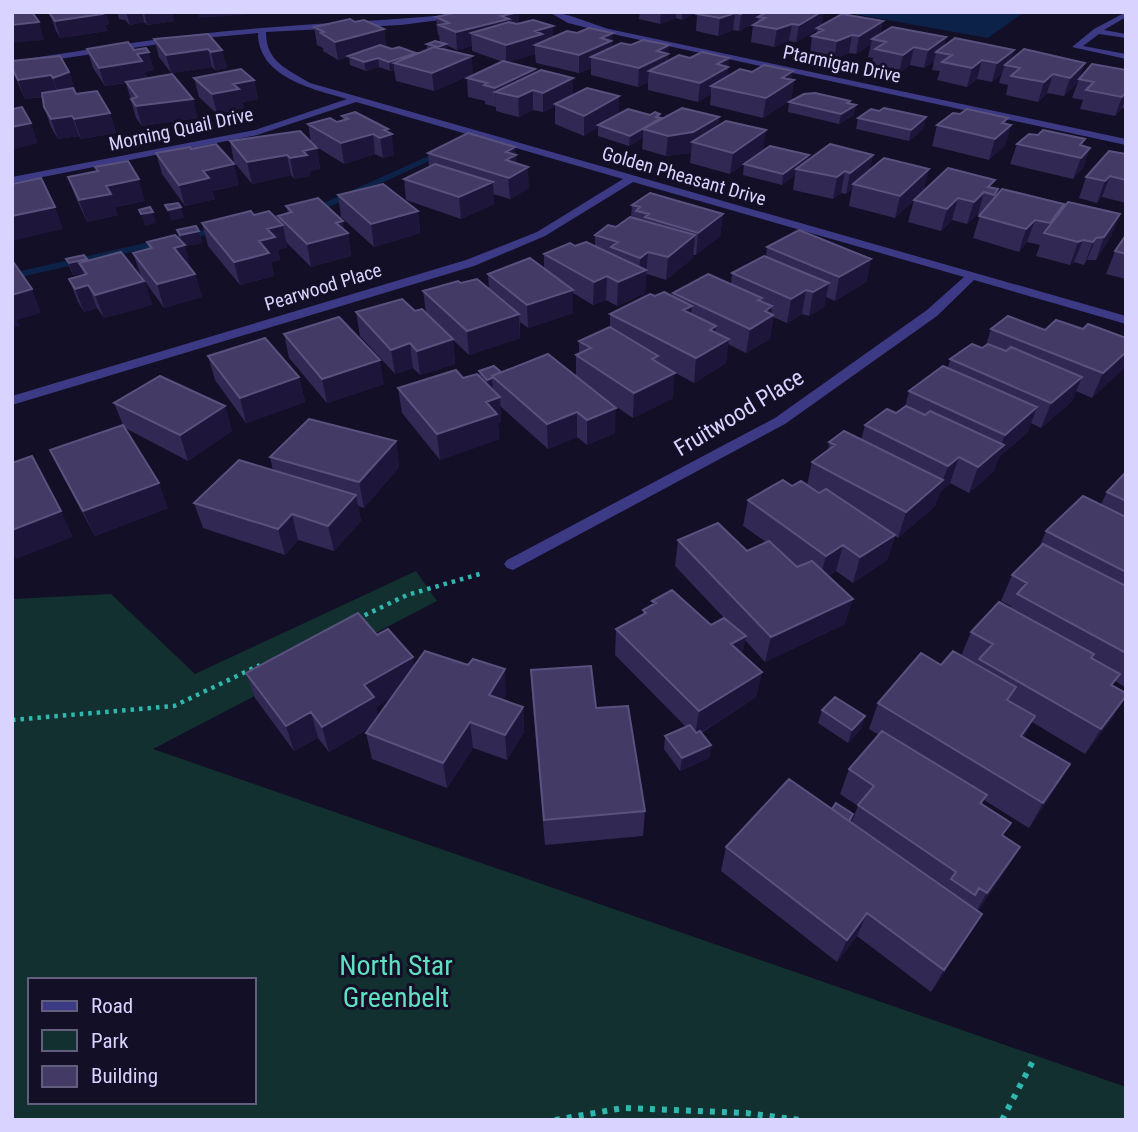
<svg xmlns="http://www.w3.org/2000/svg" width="1138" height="1132" font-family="'Roboto Condensed',sans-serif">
  <rect width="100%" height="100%" fill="#130f26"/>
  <path fill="#12302f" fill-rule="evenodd" d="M416,571L437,601L153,749L1126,1087V1120H12V599L111,594L195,674ZM30,980H254V1102H30Z"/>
  <path fill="#0c2248" d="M843,12H1024L988,38Z"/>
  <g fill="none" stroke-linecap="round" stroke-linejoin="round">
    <path fill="#0c2248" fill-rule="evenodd" d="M442,150L449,152L325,209L254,225L249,222L319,205Z
      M225,225L230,228L229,230L12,279V273Z"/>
    <path stroke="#2fb8b0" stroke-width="4.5" stroke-dasharray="3.5 5" stroke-linecap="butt" d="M357,619L407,595L483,573
      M12,720L174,706L260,665"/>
    <path stroke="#2fb8b0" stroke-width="6" stroke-dasharray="5 7" stroke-linecap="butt" d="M555,1120L623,1108L746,1113L800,1120
      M1002,1120L1033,1061"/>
    <path fill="#3d3a85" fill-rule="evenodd" d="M1126,12V17L1104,30L1126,34V38L1099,34L1083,46L1126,54V59L1072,47L1094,29Z"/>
    <path fill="#3d3a85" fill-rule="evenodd" d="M476,12H502L401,25L266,32C266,62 287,69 310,83L1126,316V324L974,280L937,316L785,424L513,570L507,568L504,564L507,560L775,418L927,310L964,277L633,182L545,236L474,266L12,405V396L466,260L537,232L623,179L356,102L257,135L12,183V177L255,130L347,99C312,89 258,77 258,33L193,39L12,66V61C95,49 178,34 262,28C334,22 405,20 476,12Z
      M549,12C566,12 591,24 609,29L1126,139V145L608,33L568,23Z"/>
  </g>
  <path fill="#312854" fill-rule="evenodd" d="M53,12H106L109,24L105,25L107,31L60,38L56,31L50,14L53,13Z
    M117,12H172L174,21L147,25L144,22L130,25L125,20L119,19Z
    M640,12H697L682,20L676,18L660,24L639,19Z
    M764,12V14L822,25L881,34L946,37L944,46L1012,59L1080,78L1126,70V109L1122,108L1115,116L1080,109L1083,100L1072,98L1078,82L1064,96L1047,93L1038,102L1006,95L1008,85L999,83L1002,73L992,82L977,79L967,87L937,80L940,71L932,70L934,61L924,68L910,65L899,73L871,67L873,58L868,57L871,44L856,54L849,53L834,59L810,54L812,36L816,34L817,30L796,42L789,41L774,47L751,42L753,25L758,21L739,31L733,30L718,36L696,31L697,14Z
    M436,17L519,24L553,37L612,47L668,61L690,58H729L727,76L752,72L793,71L791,80H794L791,100L763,118L710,105L711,94L698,102L648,90V82L638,87L591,75V68L579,73L536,63L535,54L508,62L535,73L573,95L619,96L618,115L660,118L661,119L719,117L718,125L766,130L730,174L690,163L691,153L666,156L642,149L643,138L629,146L598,136V126L584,136L555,124V106L543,112L533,110L519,117L496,111V107L485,104V101L468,97L467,78L503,62L472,51V46L457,50L446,45L447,50L473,74L434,91L396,81L394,70L390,71L379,67L366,71L350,65L349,57L338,60L323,51V48L317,45L314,27L355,22L384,29L386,47H385L416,54L427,49V44L440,43L439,35H438Z
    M154,39L222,50L227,68L215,70L212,67L171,73L159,57Z
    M87,49L134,50L154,70L145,72L147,78L198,118L142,126L136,118L126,83L105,86L93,68Z
    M12,61L69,72L76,94L110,113L116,133L81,139L79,136L58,139L51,127L44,107L42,97L25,99L12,70Z
    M194,78L254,80L258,99L242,102L244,108L217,114L199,97Z
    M850,101V104L854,115L839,124L788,112L789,102Z
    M342,116L388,132L394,155L383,158L375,154L344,164L315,146L317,148L320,169L310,171V176L294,179L291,175L252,184L234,162L230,141L311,142L308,124L337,122L343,120Z
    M858,118L924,128L909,141L856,129Z
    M1006,124L1011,125L1005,145L989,160L932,146L937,125Z
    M1017,144L1083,146L1090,148L1083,168L1073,179L1010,164Z
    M515,147L516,163L529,188L510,199L493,194L494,204L461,219L406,200L404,179L429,167L428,153Z
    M191,149L239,185L212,191L215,199L185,206L162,174L156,153Z
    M1126,154V203L1102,197L1097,203L1079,198L1086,177Z
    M873,155L869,170L924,190L993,188L998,189L997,195L1061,210L1120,214L1111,236L1096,260H1087L1084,265L1074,262L1070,265L1036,256L1040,245L1027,242L1019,252L973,238L980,215L978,214L967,224L952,220L941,231L908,222L914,200L895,218L849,206L852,189L846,194L841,193L833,199L793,190L795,175L782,185L743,175L744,164L808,161Z
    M95,167L145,201L115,207L118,215L87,222L76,198L68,177L97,171Z
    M338,195L418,211L420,233L374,247L341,217Z
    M632,205L723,214L720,236L696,255H693V258L666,280L647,274L646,275L645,293L617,306L606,300L593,305L573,293V313L528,328L520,322V338L469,355L453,340L455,364L420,375L413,368L395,374L360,336L356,312L415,311L426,313L423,291L461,283L489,289L488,274L544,269V254L575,246H595V235L616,227L631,217Z
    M286,206L343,221L344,230L348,233L351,256L311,267L286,242L287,247L278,250L280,260L271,262L274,276L240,285L208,246L202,223L254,215L279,221L278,216L288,213Z
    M177,230L199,231L202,243L185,246L190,268L195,274L202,297L164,308L141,276L133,253L149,249L147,242L180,241Z
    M1126,235V279L1106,274L1115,251Z
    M767,247L871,259L866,282L835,301L826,297L824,307L809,316L802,314L787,323L773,317L770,339L746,353L728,344L726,363L694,383L670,370L673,398L633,418L602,397L615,433L587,445L577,437L548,449L500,406L501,422L498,423L499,439L440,460L402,413L398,388L479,376V371L576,376V355L579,354V341L610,327V314L655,296H672L673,293L731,284L732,273L766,257Z
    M66,259L87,261L144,281L152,305L104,318L97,308L84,312L78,302L69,279L84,275L83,273L73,275Z
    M991,329L1045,330L1083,329L1126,338L1092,398L1076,391L1072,401L1041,428L1031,423L1028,432L999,457L994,471L969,493L950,483L940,492L935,506L898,538L895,536L887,560L853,583L836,571L828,576L845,624L765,662L745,640L742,654L762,672L756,697L701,733L711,745L709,758L680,771L664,749L665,736L686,727L615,655L616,629L643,615V610L652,605V601L711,625L724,618L675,566L678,540L747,551L766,542L743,526L748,500L792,486L807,485L812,462L828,451L829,442L861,440L865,425L896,413L905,407L909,391L948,368L950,359L982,348L986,345Z
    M284,334L384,384L327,403L289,358Z
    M208,356L299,377L305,402L246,423L215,380Z
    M114,403L225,406L232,431L188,461L125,428L168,508L95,536L62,475L50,450L123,425Z
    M396,441L399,467L364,508L358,506L361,521L334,551L298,540L285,555L203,528L194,503L273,471L270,457Z
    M1126,472V686L1125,687L1115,681L1112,686L1126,696L1111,720L1085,754L1032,722L1024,737L1070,764L1055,789L1029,828L984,800L982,805L1004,837L1020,847L1005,871L978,910L968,937L931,992L857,936L837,962L721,871L726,847L832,809L853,814L851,822V823L858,806L840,794L849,769L879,735L869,729L878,703L941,665L961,656L971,632L1010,608L1011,606L1001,601L1012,575L1039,548L1046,531L1101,504L1107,492Z
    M377,635L414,666L506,695L503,700L523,707L524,732L507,760L473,748L447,788L372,759L366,733L369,728L329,752L318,738L294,751L255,698L246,673ZM391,698L378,716L376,707Z
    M531,670L596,708L645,811L643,836L545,845L532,696Z
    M822,710L865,716L861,729L848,743L818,723Z"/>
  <path fill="#1d163a" d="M98,12H106L109,24L105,25L107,31L60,38L55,21Z
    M126,12H142L144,22L130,25Z
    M144,12H172L174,21L147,25Z
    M198,12H244V15L199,18Z
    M519,12V29L471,33L472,46L457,50L456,32L501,16Z
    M661,12H676V18L660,24Z
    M682,12H697L682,20Z
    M744,12H764L763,18L758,17V21L739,31L741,14Z
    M821,12H824L822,27L817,28V30L796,42L799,25Z
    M735,13L733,30L718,36L720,18Z
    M883,21L880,38L872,39L871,44L856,54L859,36Z
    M39,22L44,40L12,43V25Z
    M792,24L789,41L774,47L777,29Z
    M553,26V44L535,45V54L506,63V45L535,31Z
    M384,29L386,47L351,57L348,56L349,57L338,60L335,42Z
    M613,33L612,51L591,57V68L579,73V55L601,38Z
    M852,35L849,53L834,59L837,41Z
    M946,37L943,53L936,52L934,61L924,68L928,50Z
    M446,44L447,53L438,47Z
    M669,45L668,63L649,71L648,82L638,87L639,68L657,51Z
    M914,47L910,65L899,73L903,55Z
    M208,49L212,67L171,73L166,55Z
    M222,50L227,68L215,70L211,52Z
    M1014,50L1010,66L1005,65L1002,73L992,82L997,63Z
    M149,52L154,70L145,72L147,79L105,86L99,68L137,54Z
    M416,53L394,63V70L390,71L389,62Z
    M472,56L473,74L434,91L432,73Z
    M378,58L379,67L366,71L364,62Z
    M729,58L727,85L711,86V94L698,102L700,83L717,64Z
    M982,60L977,79L967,87L972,68Z
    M1085,63L1078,82L1064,96L1070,78Z
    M535,69V88L495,92L496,107L495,88Z
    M793,71L791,82L794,80L791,100L763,118L766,98L782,78Z
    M69,72L75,91L59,97L53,78Z
    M1053,74L1047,93L1038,102L1044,82Z
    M51,75L58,94L25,99L18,80Z
    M573,78V97L555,104V106L543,112V93Z
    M254,80L258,99L242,102L244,108L217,114L212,94L233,84Z
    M533,90V110L519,117L518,97Z
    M1126,92V97L1122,108L1115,116L1122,97Z
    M619,96L618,116L584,136V116Z
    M193,99L198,118L142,126L136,106Z
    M850,101L848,109L856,105L854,115L839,124L841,114L847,103Z
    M110,113L116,133L81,139L74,119Z
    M660,114V128L643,129V138L629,146L630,136Z
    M72,116L79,136L58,139L51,119Z
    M719,117L717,137L692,142L691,153L666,156L668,136Z
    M926,117L924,128L909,141L911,130Z
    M1008,118L1004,131L1011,125L1005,145L989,160L995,139L1002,123Z
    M31,123L38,143L12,150V127Z
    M388,129V135L392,134L394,155L383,158L380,138L384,130Z
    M766,130L763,151L730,174L733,153Z
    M373,134L375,154L344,164L341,143Z
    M515,147L516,173L528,167L529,188L510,199L506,152Z
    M317,148L320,169L310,171V176L294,179L290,158L303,151Z
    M1090,148L1083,168L1073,179L1081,158Z
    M287,155L291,175L252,184L247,162Z
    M809,155L807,166L796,169L795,175L782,185L783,174Z
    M873,155L868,176L853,184L852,189L846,194L850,173Z
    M234,164L239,185L212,191L215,199L185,206L179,185L203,171Z
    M929,169L924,190L895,218L900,196Z
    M845,171L841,193L833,199L837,177Z
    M1110,176L1102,197L1097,203L1105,181Z
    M139,179L145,201L115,207L118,215L87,222L79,200L106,186Z
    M493,182L494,204L461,219L459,197Z
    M984,192L978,214L967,224L974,202Z
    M958,198L952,220L941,231L947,209Z
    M1064,204L1056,226L1046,234L1050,223Z
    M55,207L63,229L12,241V216Z
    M181,207L184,218L171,221L168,210Z
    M418,211L420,233L374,247L371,224Z
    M153,212L156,223L145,226L141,214Z
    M723,214L720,236L696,255L698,233Z
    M1120,214L1111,236L1096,260L1104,237Z
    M1035,220L1027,242L1019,252L1026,229Z
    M343,221L345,234L348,233L351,256L311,267L307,244L336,223Z
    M283,225L287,247L278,250L280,260L271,262L274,276L240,285L234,262L259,241L267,229Z
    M199,231L202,243L185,246L191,268L181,271L174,248L183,246L180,235Z
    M695,235L693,258L666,280L668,257Z
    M1096,238L1087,260L1084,265L1093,242Z
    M1083,240L1074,262L1070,265L1078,242Z
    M648,252L645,293L617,306L618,282L639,273L640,258Z
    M87,259L91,271L79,263L83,273L73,275L69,263Z
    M871,259L866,282L835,301L839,277Z
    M195,274L202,297L164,308L157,284Z
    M607,276L606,300L593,305L594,282Z
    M144,281L152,305L104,318L95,295Z
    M829,283L824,307L809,316L813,292Z
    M88,285L97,308L84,312L75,289Z
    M32,289L41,313L17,320L20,326L12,328V295Z
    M573,290V313L528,328L527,305Z
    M806,290L802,314L787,323L791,299Z
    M692,306L689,330L683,310Z
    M772,306L771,316L773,315L770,339L746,353L750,329L765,311Z
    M519,314L520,338L469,355L467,331Z
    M716,326L714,348L729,339L726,363L694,383L696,358L710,330Z
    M453,339L455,364L420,375L417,351Z
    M410,343L413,368L395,374L391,350Z
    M1126,352V367L1092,398L1103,373Z
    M380,360L384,384L327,403L322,379Z
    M675,373L673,398L633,418L634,393Z
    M299,377L305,402L246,423L240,398Z
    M1082,377L1072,401L1041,428L1051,403Z
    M492,378L493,390L488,392L487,380Z
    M500,397L501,422L498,423L499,439L440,460L437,434L486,402Z
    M225,406L232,431L188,461L180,435Z
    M1037,407L1028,432L999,457L994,471L969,493L978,467L1000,449L1005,435Z
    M616,408L615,433L587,445V420Z
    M577,412V437L548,449L547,424Z
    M396,441L399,467L364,508L359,482Z
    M959,457L950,483L940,492L935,506L898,538L906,512L943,480L948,466Z
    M159,483L168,508L95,536L83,511Z
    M356,495L361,521L334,551L328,526Z
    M61,511L73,537L16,559L12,552V530Z
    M292,514L298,540L285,555L278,529Z
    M895,535L887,560L853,583L860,557Z
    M843,545L836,571L819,582L826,556Z
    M853,599L845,624L765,662L771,637Z
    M746,636L741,662L731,644Z
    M413,657L417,683L376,707L380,722L329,752L322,727L364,685Z
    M505,669L506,695L491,720L489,695Z
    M762,672L756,697L695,736L699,711Z
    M1126,696L1111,720L1085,754L1101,729Z
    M523,707L524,732L507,760L505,735Z
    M311,712L318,738L294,751L286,726Z
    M865,716L861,729L848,743L852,730Z
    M1035,716L1022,742L1021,736Z
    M470,722L473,748L447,788L443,763Z
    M711,745L709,758L680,771L682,758Z
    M1070,764L1055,789L1029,828L1043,803Z
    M1020,847L1005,871L973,916L987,893Z
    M867,913L857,936L837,962L847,940Z
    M982,914L968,937L931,992L944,970Z"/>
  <path fill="#433a66" stroke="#5a527e" stroke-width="2" d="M12,12H32L39,22L12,25Z
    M56,12H100L102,14L55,21L50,14Z
    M458,12H519L501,16L509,19L456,32L439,25L449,23L436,17Z
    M700,12H744L741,14L735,13L720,18L697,14Z
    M767,12H821L799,25L792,24L777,29L753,25L765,18L758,17Z
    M842,14L883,21L859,36L852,35L837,41L812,36L823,30L817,28Z
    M350,19L355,22L364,20L384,29L335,42L321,33L324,32L314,27Z
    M533,20L553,26L535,31L542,34L506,45L471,33L509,22L517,24Z
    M892,27L946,37L928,50L914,47L903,55L875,49L886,42L872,39Z
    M589,28L613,33L601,38L611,41L579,55L535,45L567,31L577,33Z
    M208,34L222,50L211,52L208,49L166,55L154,39Z
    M955,38L1014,50L997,63L982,60L972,68L942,62L952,55L936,52Z
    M643,40L669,45L657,51L668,54L639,68L591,57L621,43L631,45Z
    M435,41L446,44L438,47L427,44Z
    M128,42L134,50L146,48L149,52L137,54L142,61L99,68L87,49Z
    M380,45L392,49L399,47L416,53L389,62L378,58L364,62L348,56Z
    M434,47L472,56L432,73L394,63Z
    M1024,49L1085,63L1070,78L1053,74L1044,82L1011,76L1020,68L1005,65Z
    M702,52L729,58L717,64L728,67L700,83L649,71L679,55L690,58Z
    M60,56L69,72L53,78L51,75L18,80L12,68V61Z
    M503,61L535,69L495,88L484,85L487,83L467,78Z
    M1092,64L1126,70V92L1122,97L1086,90L1094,82L1079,79Z
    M764,65L793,71L782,78L794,80L766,98L711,86L740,69L752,72Z
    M241,69L254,80L233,84L239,89L212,94L194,78Z
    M541,70L573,78L543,93L533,90L518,97L495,92Z
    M172,74L193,99L136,106L131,99L137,97L126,82Z
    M73,88L76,94L97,91L110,113L74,119L72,116L51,119L44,107L42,93Z
    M587,88L619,96L584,116L555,104Z
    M815,93L850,101L847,103L856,105L841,114L789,102L804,94Z
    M22,107L31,123L12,127V109Z
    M682,108L719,117L693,132L668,136L643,129Z
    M884,108L926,117L911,130L858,118L871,109L879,111Z
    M628,109L650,115L655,112L660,114L656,117L661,118L630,136L598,125Z
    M967,109L1008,118L1002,123L1011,125L995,139L937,125L953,113L960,114Z
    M355,112L388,129L384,130L392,134L380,138L373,134L341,143L308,124L330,118L337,122L348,119L342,116Z
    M726,121L766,130L733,153L692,142Z
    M1043,130L1085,139L1080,145L1090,148L1081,158L1017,144L1029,134L1038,135Z
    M300,131L317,148L303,151L307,155L290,158L287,155L247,162L230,141Z
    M468,133L515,147L506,152L516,155L506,160L528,167L509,178L428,153Z
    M216,144L234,164L203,171L209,178L179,185L156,153L190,147L191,149Z
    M830,144L873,155L850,173L845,171L837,177L796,169Z
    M770,146L809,155L783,174L744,164Z
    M1109,151L1126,154V180L1110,176L1105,181L1086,177Z
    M884,158L929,169L900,196L853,184Z
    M128,161L139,179L106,186L111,194L79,200L68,177L98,171L95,167Z
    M435,164L493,182L459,197L404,179Z
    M948,168L995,180L988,187L998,189L994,195L984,192L974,202L958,198L947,209L914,200Z
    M41,178L55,207L12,216V184Z
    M383,184L418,211L371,224L338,195Z
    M1002,189L1064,204L1050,223L1035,220L1026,229L979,216Z
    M650,193L723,214L698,233L645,217L649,214L636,211L640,207L632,205Z
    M318,198L343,221L336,223L348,233L307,244L278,216L292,212L286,206Z
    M1068,202L1120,214L1104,237L1096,238L1093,242L1083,240L1078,242L1044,233Z
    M178,203L181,207L168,210L165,205Z
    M150,207L153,212L141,214L139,210Z
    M251,211L254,215L269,211L283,225L267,229L275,237L259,241L269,253L234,262L202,223Z
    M630,217L695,235L668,257L648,252L640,258L611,247L618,242L595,235L608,225L616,227Z
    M196,226L199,231L180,235L177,230Z
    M799,230L871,259L839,277L767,247Z
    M175,235L185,245L174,248L195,274L157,284L133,253L152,248L147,242Z
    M1126,235V254L1115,251Z
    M586,242L646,270L618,282L607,276L594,282L544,254L570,243L575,246Z
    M121,252L144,281L95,295L88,285L75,289L69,279L87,274L79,263Z
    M84,255L87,259L69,263L66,259Z
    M764,256L829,283L813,292L806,290L791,299L732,273Z
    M530,258L573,290L527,305L488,274Z
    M14,263L32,289L12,295V264Z
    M708,274L762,298L758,300L772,306L765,311L773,315L750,329L673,293Z
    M477,279L519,314L467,331L423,291L458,281L461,283Z
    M664,292L692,306L683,310L716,326L710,330L729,339L696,358L610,314L650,294L655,296Z
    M402,299L415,311L422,309L453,339L417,351L410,343L391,350L356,312Z
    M1008,316L1045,330L1056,320L1083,329L1088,324L1126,338V352L1103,373L991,329Z
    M339,317L380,360L322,379L284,334Z
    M610,327L658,356L652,359L675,373L634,393L576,355L591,348L579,341Z
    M265,338L299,377L240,398L208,356Z
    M972,344L982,348L988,344L1006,351L1011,347L1082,377L1051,403L950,359Z
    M548,354L616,408L587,420L577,412L547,424L492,376Z
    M494,366L501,372L492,376V378L487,380L479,371Z
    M943,366L1037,407L1005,435L909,391Z
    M456,370L463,378L477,374L500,397L486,402L497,414L437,434L398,388Z
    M160,376L225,406L180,435L114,403Z
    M906,406L925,415L930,411L1004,445L978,467L959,457L948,466L865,425L887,409L896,413Z
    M309,419L396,441L359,482L270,457Z
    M123,425L159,483L83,511L50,450Z
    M844,431L943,480L906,512L812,462L835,445L829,442Z
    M32,456L61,511L12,530V463Z
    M239,460L356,495L328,526L292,514L278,529L194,503Z
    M1126,472V501L1107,492Z
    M783,480L792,486L801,481L819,493L826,489L895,535L860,557L843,545L826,556L748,500Z
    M1083,496L1126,517V572L1046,531Z
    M718,523L747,551L769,541L797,567L812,561L853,599L771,637L678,540Z
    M1043,544L1126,586V653L1017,594L1027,583L1012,575Z
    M672,590L711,625L724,618L746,636L731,644L762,672L699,711L616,629L646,613L643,610L656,603L652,601Z
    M999,602L1094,654L1091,658L1120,674L1111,685L1126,693V696L1101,729L979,659L993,644L971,632Z
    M358,613L377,635L388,629L413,657L364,685L374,697L322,727L311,712L286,726L246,673Z
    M425,651L468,665L473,659L505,669L489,695L523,707L505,735L470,722L443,763L366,733Z
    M953,651L1016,687L1007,700L1035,716L1021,736L1070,764L1043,803L878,703L921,653L941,665Z
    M591,666L596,708L628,706L645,811L544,820L531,670Z
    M835,697L865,716L852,730L822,710Z
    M690,725L696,733L700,731L711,745L682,758L665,736Z
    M882,731L987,795L980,803L1011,823L1002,835L1020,847L987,893L979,888L975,895L951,879L956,872L858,805L874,786L849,769Z
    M789,779L982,914L944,970L867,913L847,940L726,847Z
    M836,803L853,814L849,821L832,809Z"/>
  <g text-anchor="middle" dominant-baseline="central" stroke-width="6" stroke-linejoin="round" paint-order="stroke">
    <g font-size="19" fill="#d9d4ff" stroke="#130f26">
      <text transform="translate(842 64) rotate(12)">Ptarmigan Drive</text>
      <text transform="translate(181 129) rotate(-12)">Morning Quail Drive</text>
      <text transform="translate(684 176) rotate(16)">Golden Pheasant Drive</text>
      <text transform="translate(323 287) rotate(-17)">Pearwood Place</text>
    </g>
    <g font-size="23" fill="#d9d4ff" stroke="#130f26">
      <text transform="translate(739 413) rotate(-31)">Fruitwood Place</text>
    </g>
    <g font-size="28" fill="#5fe0c0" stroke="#130f26">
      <text x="396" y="965">North Star<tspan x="396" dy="32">Greenbelt</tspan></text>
    </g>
  </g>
  <rect width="1138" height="1132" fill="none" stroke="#d9d4ff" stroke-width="28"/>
  <rect x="28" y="978" width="228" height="126" fill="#130f26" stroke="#625e7d" stroke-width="2"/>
  <rect x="42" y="1001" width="35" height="10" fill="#3d3a85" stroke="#625e7d" stroke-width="2"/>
  <text x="91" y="1013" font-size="21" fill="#d9d4ff">Road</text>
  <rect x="42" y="1030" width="35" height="21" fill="#12302f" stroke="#625e7d" stroke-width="2"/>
  <text x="91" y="1048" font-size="21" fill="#d9d4ff">Park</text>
  <rect x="42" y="1066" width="35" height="21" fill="#433a66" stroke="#625e7d" stroke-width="2"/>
  <text x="91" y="1083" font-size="21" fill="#d9d4ff">Building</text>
</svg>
